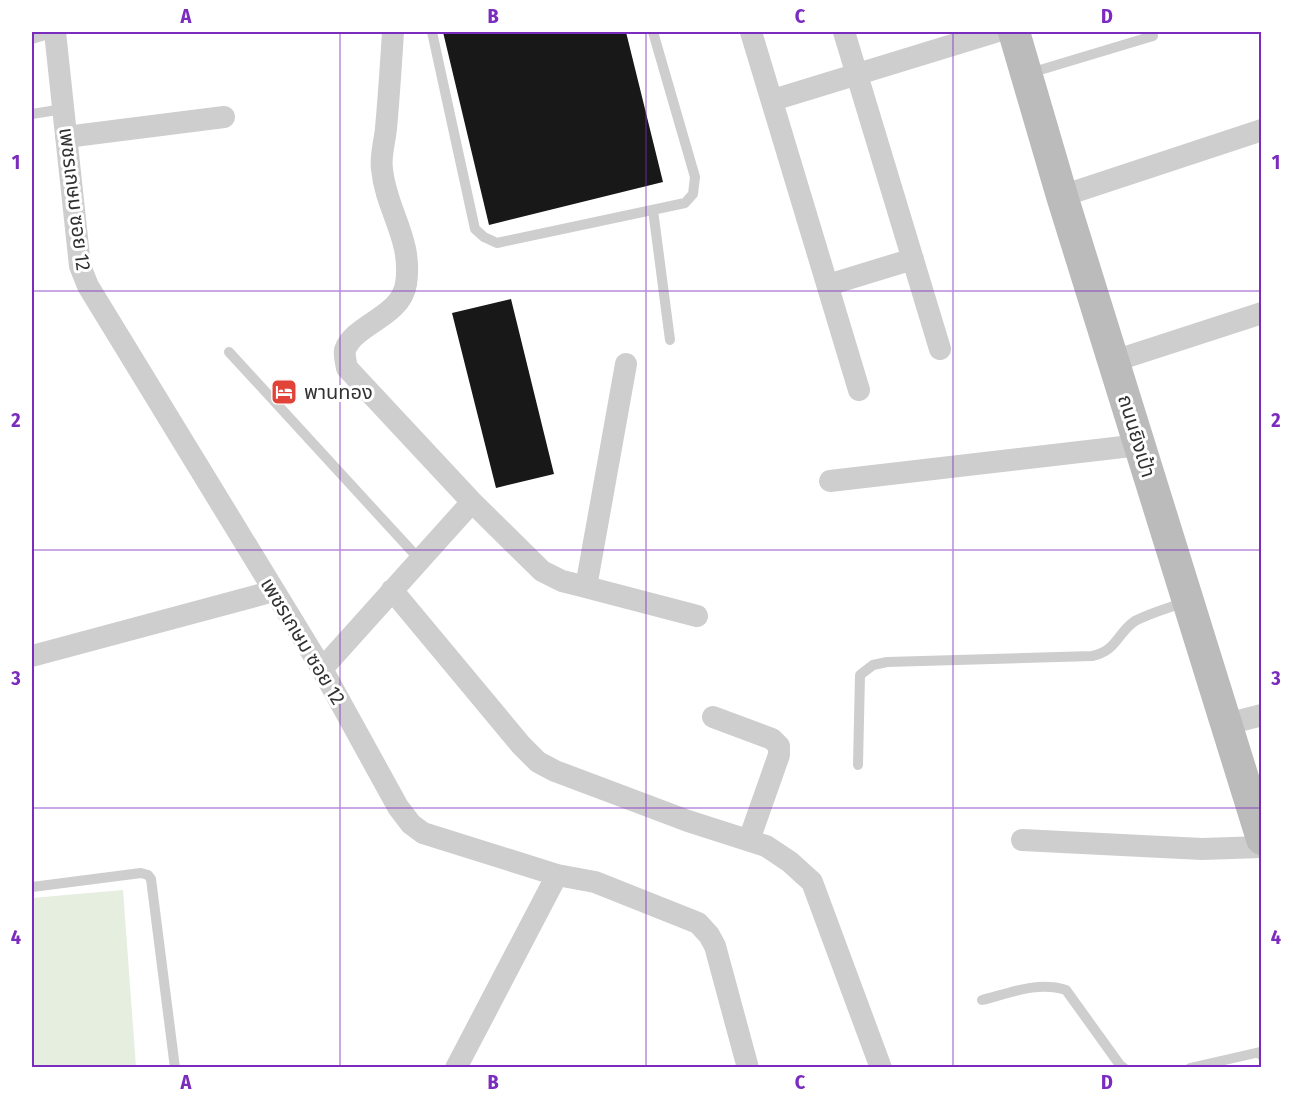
<svg xmlns="http://www.w3.org/2000/svg" width="1293" height="1099" font-family="'Fira Sans Condensed','Noto Sans Thai',sans-serif">
  <rect width="100%" height="100%" fill="#fff"/>
  <path fill="#e6eee0" d="M123,890L136,1067H32V898Z"/>
  <path fill="#181818" d="M443,32H626L663,182L489,225Z
    M511,299L554,474L496,488L452,313Z"/>
  <g fill="none" stroke-linecap="round" stroke-linejoin="round">
    <path stroke="#cecece" stroke-width="10" d="M432,32L475,229L484,237L497,243L685,203L693,194L695,177L653,32
      M32,39L55,32
      M1030,73L1153,36
      M32,114L63,109
      M653,210L670,340
      M229,352L420,560
      M858,765L860,675L873,665L887,662L1092,656C1117,651 1117,633 1135,621C1150,613 1169,608 1185,602
      M32,887L141,873L148,875L151,879L175,1068
      M982,1000C1010,993 1038,981 1066,990L1120,1065L1124,1068
      M1190,1068L1260,1052L1262,1056"/>
    <path stroke="#cecece" stroke-width="22" d="M55,32L80,266L88,286L322,669L398,807L411,824L423,833L557,875L595,882L698,923L709,935L715,946L748,1068
      M393,32C391,64 389,96 386,128C385,141 380,156 382,169C386,211 413,239 406,284C401,317 354,324 345,350C344,355 346,363 347,368L472,502L542,571L562,581L586,587
      M751,32L859,390
      M844,32L940,349
      M773,100L995,32
      M66,137L224,117
      M1062,196L1262,130
      M828,285L913,259
      M1114,361L1262,313
      M626,364L586,587L697,616
      M830,481L1140,445
      M392,590L521,745L538,762L555,771L688,821L766,846L790,862L812,882L881,1068
      M32,656L274,591
      M322,669L472,502
      M713,717L772,739L779,746V755L749,840
      M1227,724L1262,715
      M1022,840L1202,849L1262,847
      M456,1068L557,875"/>
    <path stroke="#bbb" stroke-width="32" d="M1014,32L1062,196L1262,839"/>
  </g>
  <path fill="none" stroke="#7b2cbf" stroke-width="1.5" stroke-opacity="0.55" d="M340,32V1068M646,32V1068M953,32V1068M32,291H1262M32,550H1262M32,808H1262"/>
  <defs>
    <g id="hotel-square" transform="scale(1.35)"><rect x="-9" y="-9" width="18" height="18" rx="4" fill="#e24339" stroke="#fff"/><path d="M-6-4.5h1.5V1H6V5H4.5V3h-9V5H-6ZM-4 0a1.8 1.8 0 1 1 3.6 0ZM.5 0V-2.5h3Q6-2.5 6 0Z" fill="#fff"/></g>
  </defs>
  <g fill-rule="evenodd">
    <use href="#hotel-square" x="284" y="392"/>
  </g>
  <g text-anchor="middle" dominant-baseline="central" stroke-width="6" stroke-linejoin="round" paint-order="stroke">
    <g font-size="20" fill="#313131" stroke="#fff">
      <text transform="translate(75 199) rotate(83)">เพชรเกษม ซอย 12</text>
      <text transform="translate(1137 436) rotate(73)">ถนนยิงเป้า</text>
      <text transform="translate(303 641) rotate(59)">เพชรเกษม ซอย 12</text>
    </g>
    <g font-size="20" fill="#313131" stroke="#fff" text-anchor="start">
      <text x="304" y="392">พานทอง</text>
    </g>
  </g>
  <rect width="1293" height="1099" fill="none" stroke="#ffffff" stroke-width="66"/>
  <rect x="33" y="33" width="1227" height="1033" fill="none" stroke="#7b2cbf" stroke-width="2"/>
  <g font-size="20" text-anchor="middle" font-weight="bold" fill="#7b2cbf">
    <text x="186" y="23">A</text>
    <text x="493" y="23">B</text>
    <text x="800" y="23">C</text>
    <text x="1107" y="23">D</text>
    <text x="16" y="169">1</text>
    <text x="1276" y="169">1</text>
    <text x="16" y="427">2</text>
    <text x="1276" y="427">2</text>
    <text x="16" y="685">3</text>
    <text x="1276" y="685">3</text>
    <text x="16" y="944">4</text>
    <text x="1276" y="944">4</text>
    <text x="186" y="1089">A</text>
    <text x="493" y="1089">B</text>
    <text x="800" y="1089">C</text>
    <text x="1107" y="1089">D</text>
  </g>
</svg>
